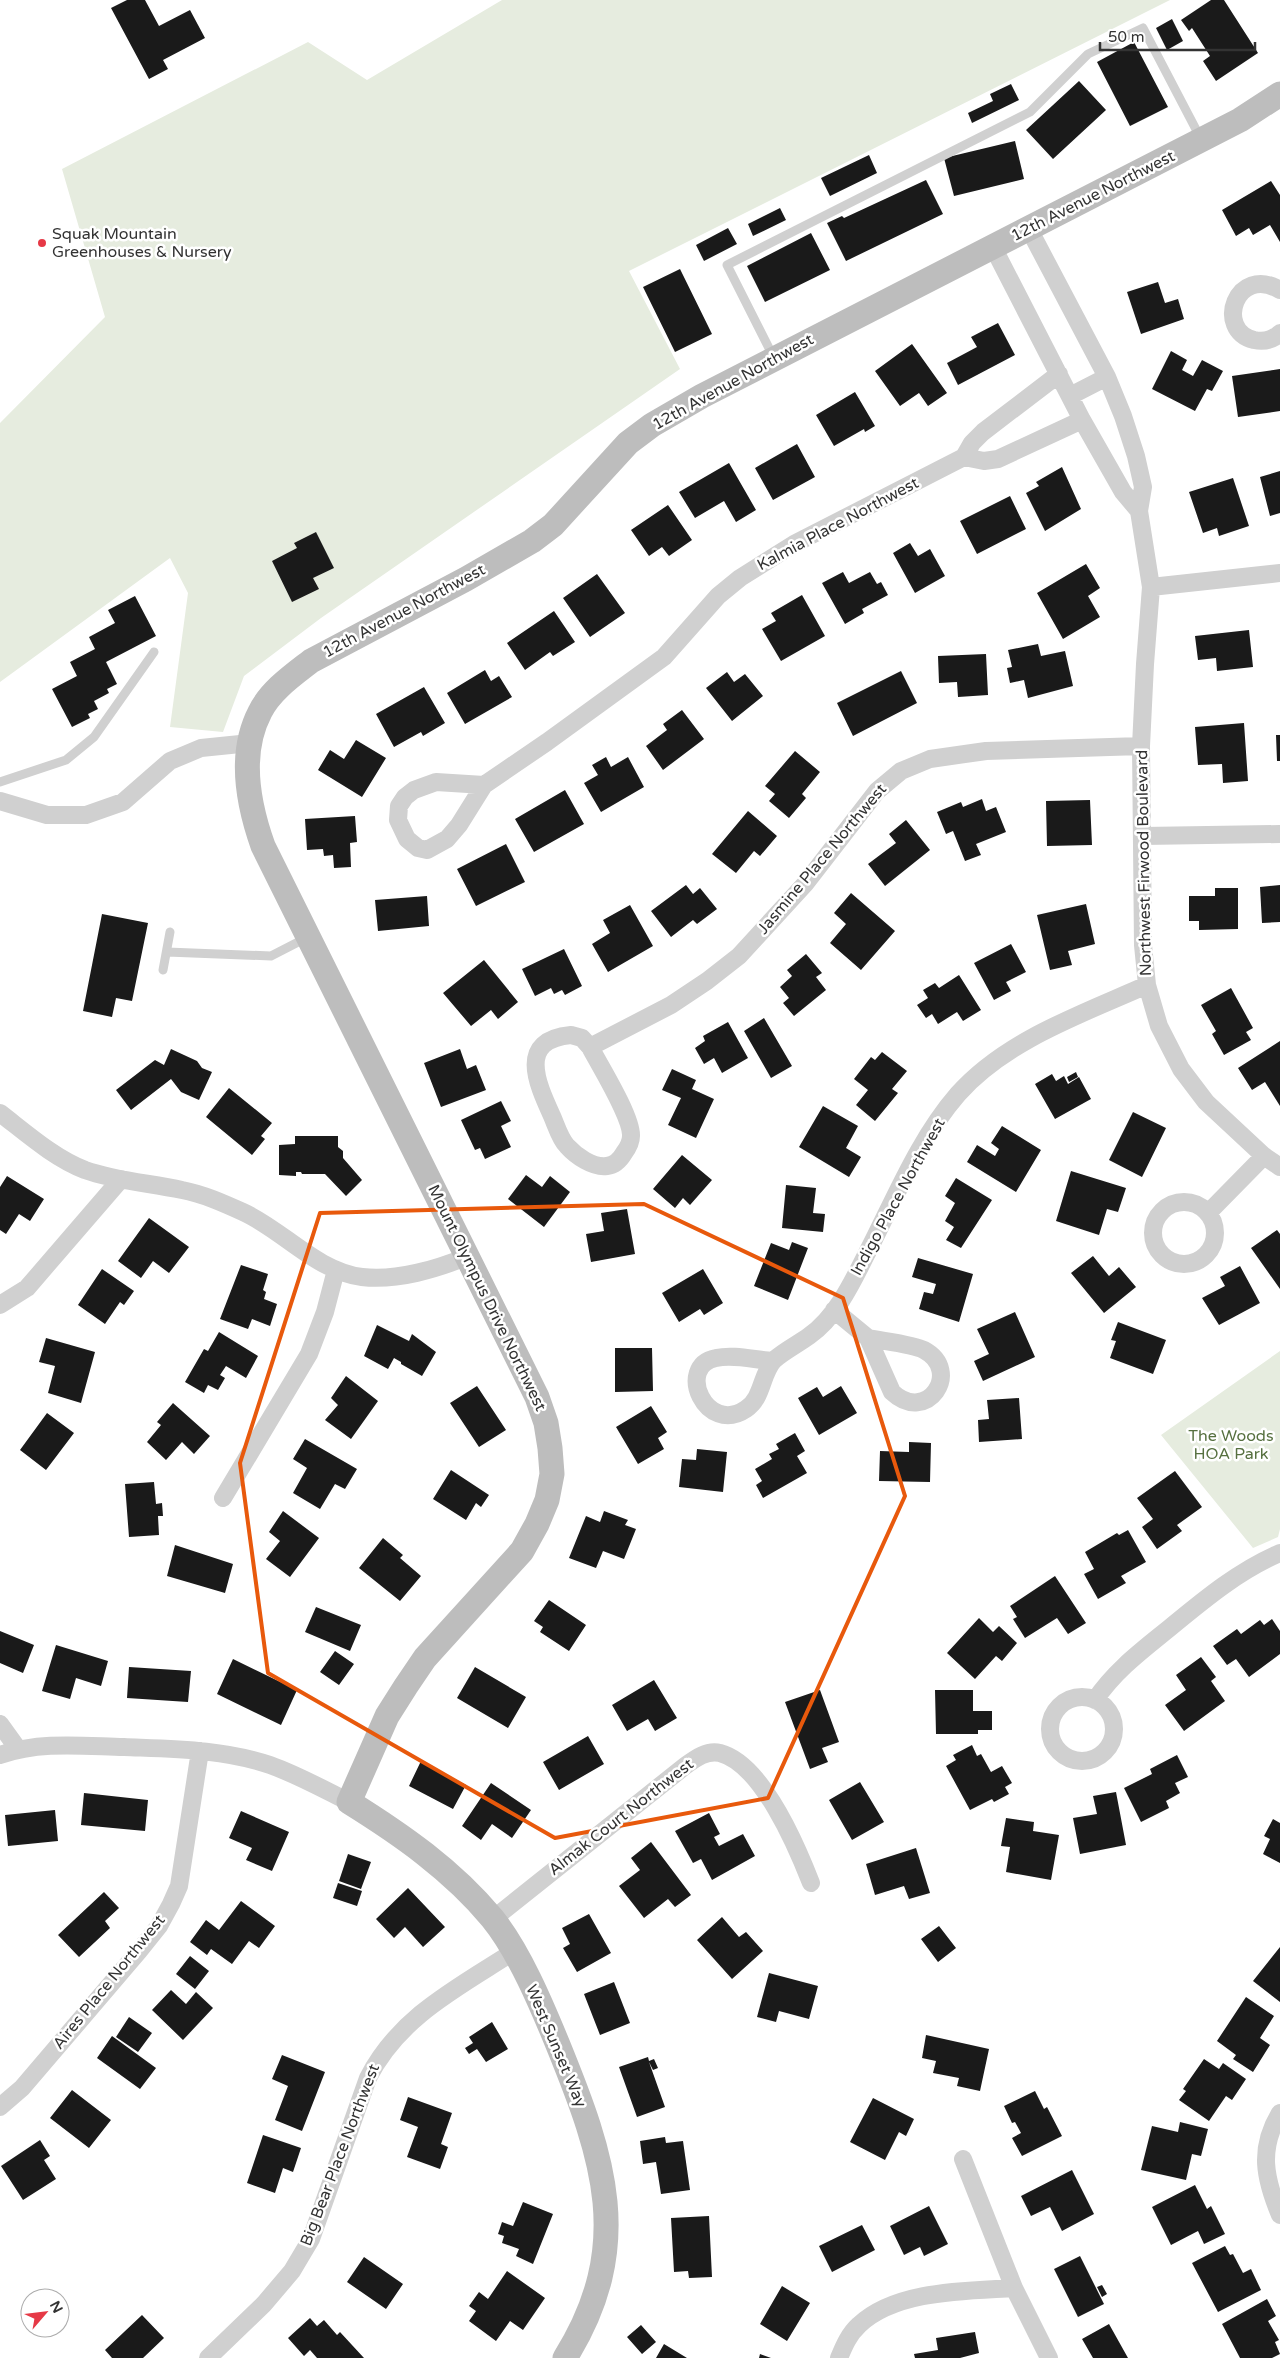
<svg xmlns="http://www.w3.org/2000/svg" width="1280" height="2358" font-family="'Varela Round',sans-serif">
  <rect width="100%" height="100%" fill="#fff"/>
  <path fill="#e6ecdf" d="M502,0H1170L629,271L680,369L321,618L244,676L223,732L170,727L188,593L170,558L0,682V423L105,317L62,169L308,42L367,80Z
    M1280,1351V1529L1278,1537L1253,1548L1161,1435Z"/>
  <path fill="#1a1a1a" d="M127,0H145L159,26L190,10L205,38L163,60L168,69L149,79L111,8Z
    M1211,0H1224L1258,53L1216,81L1203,61L1210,56L1192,28L1189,31L1181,20Z
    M1172,19L1183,41L1167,50L1156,28Z
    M1134,42L1168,107L1130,126L1097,62Z
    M1079,81L1106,110L1053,159L1026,130Z
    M1011,84L1019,100L972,123L968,113L993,101L990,94Z
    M1015,141L1024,179L954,196L944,158Z
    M869,155L877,173L830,196L821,178Z
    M926,180L943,214L846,261L827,223L842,216L844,218Z
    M1271,181L1280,195V242L1270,225L1253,235L1249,228L1236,236L1222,210Z
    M780,208L786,220L753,236L748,224Z
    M728,228L737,244L704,261L696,245Z
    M811,233L830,270L765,302L747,266Z
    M680,269L712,334L675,352L643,287Z
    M1158,282L1165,303L1178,299L1184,319L1141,334L1127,292Z
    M998,323L1015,355L958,385L947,363L977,347L971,337Z
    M912,344L947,393L928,406L919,393L900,406L875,371Z
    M1171,351L1187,360L1182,370L1193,376L1202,360L1223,371L1212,391L1207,389L1195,411L1152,389Z
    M1280,369V411L1238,417L1232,376Z
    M855,392L875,426L865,432L864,429L834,446L816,415Z
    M797,444L815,477L773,500L755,468Z
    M729,463L756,510L736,522L724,501L695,518L679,492Z
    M1062,467L1081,509L1045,531L1026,493L1039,486L1036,482Z
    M1280,471V513L1270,516L1260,477Z
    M1233,478L1249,526L1219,536L1217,528L1203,533L1189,492Z
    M1010,496L1026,529L977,554L960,521Z
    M668,505L692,540L669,556L662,547L649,556L631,530Z
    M316,532L334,568L313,578L319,589L292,602L272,561L297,548L294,543Z
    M910,543L918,556L930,549L945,576L915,593L893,553Z
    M1086,564L1100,588L1088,596L1100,617L1063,639L1037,593Z
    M843,572L849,583L870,572L877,584L881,582L888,595L862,609L864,613L845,624L822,583Z
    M597,574L625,613L590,637L563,598Z
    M802,595L825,636L781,661L762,629L776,621L771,613Z
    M135,596L156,636L106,662L117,684L107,689L109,693L94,701L98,709L88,714L90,718L72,727L52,689L77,676L70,662L95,649L89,637L115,623L108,610Z
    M554,611L575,642L553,656L550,652L525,670L507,643Z
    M1249,630L1253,667L1217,671L1216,658L1198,660L1195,636Z
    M1038,644L1041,656L1065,651L1073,686L1028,698L1024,680L1010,683L1007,668L1012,667L1008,650Z
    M986,654L988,695L958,697L957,682L939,683L938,656Z
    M485,670L491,681L499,676L512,697L465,724L447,693Z
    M901,671L917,703L853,736L837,703Z
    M727,672L734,682L745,674L763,696L732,721L706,688Z
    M424,687L445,723L423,736L421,732L394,747L376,714Z
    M682,710L704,739L663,770L646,746L667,730L663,724Z
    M1244,723L1248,781L1223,783L1222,764L1198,765L1195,727Z
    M1276,735H1280V761H1277Z
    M356,740L386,758L362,797L318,770L330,750L344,759Z
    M795,751L820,772L802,794L806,798L789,818L769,801L775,794L765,786Z
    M606,757L611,767L628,757L644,787L601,812L584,783L598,775L592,765Z
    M565,790L584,824L534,852L515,819Z
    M982,799L986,811L996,807L1006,832L976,844L981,855L965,861L953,831L946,834L937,812L961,802L963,807Z
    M1090,800L1092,845L1047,846L1046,801Z
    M748,811L777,836L760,856L754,851L736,873L712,854Z
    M355,816L357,842L350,843L351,867L334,868L333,855L324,856L323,849L307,850L305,819Z
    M906,820L930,850L885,886L868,864L896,843L889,834Z
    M506,844L525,882L476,906L457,869Z
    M686,885L693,894L700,888L717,909L697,924L693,920L671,937L651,911Z
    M1280,885V922L1262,923L1260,887Z
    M1215,888H1238V929L1199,930V921H1189V896H1215Z
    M851,893L895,931L861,970L830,943L846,924L834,913Z
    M427,896L429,926L378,931L375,900Z
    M1086,904L1095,944L1068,951L1072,965L1050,970L1037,915Z
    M630,905L653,946L608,972L592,944L610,933L603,920Z
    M102,914L148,923L132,1001L116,998L112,1017L83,1011Z
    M1011,944L1026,972L1006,982L1011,991L994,1000L974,963Z
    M564,949L582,986L565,995L562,990L554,994L551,988L535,996L522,969Z
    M806,954L822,973L816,977L826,990L794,1016L783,1003L789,998L780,987L792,976L787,970Z
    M484,960L518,1002L498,1019L491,1010L471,1026L443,993Z
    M959,975L981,1010L963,1021L957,1012L938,1024L932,1014L926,1018L917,1005L928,998L923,990L935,983L939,988Z
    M1231,988L1253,1028L1246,1032L1251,1040L1224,1055L1212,1034L1216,1031L1201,1005Z
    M764,1018L792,1066L771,1078L744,1031Z
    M728,1022L748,1058L722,1073L714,1058L704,1064L695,1048L705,1041L703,1036Z
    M1280,1041V1106L1265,1082L1252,1090L1238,1068Z
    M171,1049L197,1061L202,1068L212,1072L199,1100L181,1092L171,1079L131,1110L116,1090L155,1060L164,1065Z
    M460,1049L467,1069L476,1065L486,1090L441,1107L424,1063Z
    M882,1052L907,1071L892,1089L898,1093L875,1121L856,1105L868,1090L854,1079L871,1057L875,1060Z
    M672,1069L696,1080L692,1089L714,1099L696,1138L668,1125L681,1098L662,1090Z
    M1076,1072L1078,1077L1069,1082L1067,1077Z
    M1052,1074L1056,1081L1064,1076L1068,1084L1079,1077L1091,1099L1055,1119L1035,1084Z
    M229,1088L272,1123L261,1136L265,1139L252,1155L206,1117Z
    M501,1101L511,1121L501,1126L511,1147L485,1159L480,1148L475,1150L461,1120Z
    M823,1106L858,1126L846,1148L861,1157L849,1177L799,1147Z
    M1133,1112L1166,1128L1142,1177L1109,1160Z
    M1002,1126L1041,1150L1016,1192L967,1162L977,1145L995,1156L999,1149L991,1143Z
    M295,1136H338V1147L343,1151V1158L362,1180L346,1196L325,1174H302L301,1172H296V1176L279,1175V1145L295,1144Z
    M682,1155L712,1180L690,1205L683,1198L675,1208L653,1189Z
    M1071,1171L1126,1188L1118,1212L1107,1209L1099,1235L1056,1221Z
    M526,1175L542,1187L550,1176L570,1192L544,1227L508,1199Z
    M7,1176L44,1199L30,1221L19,1214L6,1234L0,1230V1187Z
    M956,1178L992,1200L961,1248L946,1240L954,1227L945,1221L955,1203L945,1196Z
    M786,1185L816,1188L813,1213L825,1214L823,1232L782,1228Z
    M627,1209L635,1254L591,1262L586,1234L604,1231L601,1213Z
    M149,1218L189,1247L169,1273L153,1261L141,1278L118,1261Z
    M1277,1230L1280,1234V1289L1251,1248Z
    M792,1242L808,1248L788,1300L754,1286L771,1243L789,1250Z
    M1093,1256L1109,1276L1119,1267L1136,1287L1104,1313L1071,1273Z
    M918,1258L973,1274L959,1322L919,1309L924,1292L933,1294L936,1284L912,1277Z
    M241,1265L268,1274L263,1290L266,1292L264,1299L277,1304L270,1326L252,1319L248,1329L220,1319Z
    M1240,1266L1260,1303L1219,1325L1202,1298L1225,1286L1220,1277Z
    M102,1269L134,1291L124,1305L120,1302L105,1324L78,1305Z
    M703,1269L723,1303L704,1315L700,1309L679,1322L662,1293Z
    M1015,1312L1035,1357L983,1381L974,1361L989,1354L977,1329Z
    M1118,1322L1166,1340L1153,1374L1110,1358L1116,1341L1111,1340Z
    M377,1325L409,1341L412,1334L436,1352L422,1376L401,1364V1362L394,1358L388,1369L364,1356Z
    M219,1332L258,1356L246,1378L226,1366L220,1375L225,1378L218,1390L208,1385L204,1393L185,1382L204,1349L208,1351Z
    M46,1338L95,1352L81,1403L48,1393L55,1366L39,1362Z
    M615,1348H652L653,1391L615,1392Z
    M346,1376L378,1401L351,1439L325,1420L338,1405L331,1398Z
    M477,1386L506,1430L479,1447L450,1403Z
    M841,1386L857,1413L819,1435L798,1398L817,1387L823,1397Z
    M1019,1398L1022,1439L979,1442L978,1420L989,1419L987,1400Z
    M173,1403L210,1436L194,1454L182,1442L166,1460L147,1442L161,1425L157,1422Z
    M651,1406L667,1432L658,1438L664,1449L638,1464L616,1427Z
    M47,1413L74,1433L46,1470L20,1450Z
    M795,1433L805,1451L797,1456L807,1473L763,1498L756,1485L762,1481L755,1469L772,1459L769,1454L779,1449L776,1444Z
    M305,1439L357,1469L345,1489L335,1484L320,1509L293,1493L307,1468L293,1459Z
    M909,1442L931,1443L930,1482L879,1481L880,1451L909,1452Z
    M697,1449L727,1452L723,1492L679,1487L682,1459L696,1460Z
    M451,1470L489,1495L481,1507L476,1503L466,1520L433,1499Z
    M1175,1471L1202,1507L1177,1525L1182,1531L1157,1549L1142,1527L1153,1519L1137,1498Z
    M154,1482L156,1504L162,1503L163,1516H158L159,1535L129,1537L125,1484Z
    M283,1511L319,1538L290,1577L266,1559L280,1541L269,1532Z
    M604,1511L628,1520L625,1525L636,1529L624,1559L603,1551L596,1568L569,1558L586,1516L600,1522Z
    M1128,1530L1146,1562L1121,1576L1126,1583L1098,1599L1084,1574L1094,1569L1085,1552L1117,1533L1119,1535Z
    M383,1538L403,1555L400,1558L421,1576L400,1601L359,1568Z
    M175,1545L233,1564L225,1593L167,1576Z
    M1055,1576L1086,1623L1068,1634L1057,1618L1025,1638L1013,1619L1017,1617L1010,1606Z
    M549,1600L586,1625L569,1651L540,1632L543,1627L534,1621Z
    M316,1607L361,1625L350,1651L305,1632Z
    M979,1618L993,1632L999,1626L1017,1643L1002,1661L996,1656L975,1679L947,1653Z
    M1272,1619L1280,1631V1654L1249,1677L1236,1659L1227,1665L1213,1646L1237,1629L1241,1634L1260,1620L1264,1625Z
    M0,1631L34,1645L23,1673L0,1663Z
    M56,1645L108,1661L101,1686L76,1678L70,1699L42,1691Z
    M335,1651L354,1664L339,1685L320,1672Z
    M1201,1657L1216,1677L1211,1681L1225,1701L1184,1731L1165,1705L1186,1690L1176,1675Z
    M233,1659L297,1690L281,1725L217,1694Z
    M129,1667L191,1671L188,1702L127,1698Z
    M475,1667L526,1697L508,1728L457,1698Z
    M654,1680L677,1718L655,1731L648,1719L627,1731L612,1705Z
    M820,1690L839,1742L822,1748L828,1762L810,1769L785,1702Z
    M935,1690H973V1711H992V1730H978V1734H936Z
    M588,1736L604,1764L559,1790L543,1762Z
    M972,1745L977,1756L981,1754L991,1772L1002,1766L1012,1783L1005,1787L1009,1794L994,1802L992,1799L970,1810L946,1766L956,1760L953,1755Z
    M1177,1755L1188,1777L1175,1783L1180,1793L1166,1801L1169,1808L1141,1822L1124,1788L1152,1774L1150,1769Z
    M421,1761L466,1785L453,1809L409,1786Z
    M860,1782L884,1822L852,1840L829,1800Z
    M491,1783L531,1810L512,1838L492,1824L481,1840L462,1826Z
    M1116,1792L1126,1845L1080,1854L1073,1818L1097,1814L1093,1796Z
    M84,1793L148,1800L145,1831L81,1825Z
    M55,1810L58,1841L8,1846L5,1815Z
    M241,1811L289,1832L272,1871L246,1860L252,1848L229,1838Z
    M709,1813L720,1834L714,1837L719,1846L743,1834L755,1856L712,1880L701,1859L693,1863L675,1831Z
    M1006,1818L1034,1822L1033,1831L1059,1835L1051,1880L1006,1872L1010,1847L1001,1846Z
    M1273,1819L1280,1823V1863L1263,1854L1270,1839L1264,1836Z
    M651,1842L691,1895L675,1907L668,1899L644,1918L619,1886L640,1870L631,1858Z
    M916,1848L930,1893L909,1899L904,1886L875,1895L866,1864Z
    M348,1854L371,1862L361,1889L339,1881Z
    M338,1883L362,1891L357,1906L333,1898Z
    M408,1888L445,1927L423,1947L405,1927L394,1938L376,1919Z
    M104,1892L119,1908L105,1921L110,1928L79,1957L58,1935Z
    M241,1901L275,1926L259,1948L249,1941L232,1964L211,1949L207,1955L190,1942L206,1920L219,1930Z
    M589,1914L611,1953L577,1972L563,1948L570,1944L562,1928Z
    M722,1917L739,1937L746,1932L763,1951L732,1979L697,1940Z
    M939,1926L956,1948L938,1962L921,1939Z
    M1280,1947V2002L1253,1981Z
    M190,1956L209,1971L195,1989L176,1974Z
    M769,1973L818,1986L809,2019L779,2011L776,2022L757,2017Z
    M614,1982L630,2023L600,2035L584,1994Z
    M171,1990L186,2004L196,1992L213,2008L183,2040L152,2010Z
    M1246,1997L1274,2016L1260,2038L1270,2045L1253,2072L1233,2059L1236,2055L1217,2041Z
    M129,2017L152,2033L138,2052L116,2037Z
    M492,2022L508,2049L486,2062L477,2049L469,2054L465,2048L473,2043L469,2037Z
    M926,2035L989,2049L980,2091L957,2086L959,2078L933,2073L936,2061L922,2058Z
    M112,2036L156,2068L140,2089L97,2058Z
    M282,2055L325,2072L302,2131L275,2120L288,2086L272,2079Z
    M648,2057L649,2061L654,2059L658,2068L653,2070L649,2062L665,2107L637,2117L619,2067Z
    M1204,2059L1219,2069L1223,2063L1246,2079L1232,2100L1226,2096L1209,2121L1179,2100L1186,2091L1183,2089Z
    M72,2090L111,2120L89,2148L50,2118Z
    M1035,2091L1044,2109L1047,2107L1062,2136L1022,2156L1012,2138L1021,2133L1015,2122L1012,2123L1004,2106Z
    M408,2097L452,2113L441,2144L448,2147L440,2169L407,2157L418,2127L400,2120Z
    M873,2098L914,2119L906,2136L899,2132L885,2160L850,2142Z
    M1180,2122L1208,2129L1201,2156L1192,2154L1186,2180L1141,2170L1152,2126L1178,2132Z
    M263,2135L301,2148L293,2172L283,2168L275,2193L247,2183Z
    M665,2137L666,2143L683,2141L690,2190L661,2194L656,2162L643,2164L640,2141Z
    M40,2140L50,2156L44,2160L56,2179L23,2200L1,2166Z
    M1072,2170L1094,2214L1062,2231L1050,2207L1031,2216L1021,2196Z
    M1195,2185L1207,2209L1211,2206L1225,2234L1204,2244L1198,2231L1171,2245L1152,2207Z
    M523,2202L553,2214L533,2264L516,2256L519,2249L502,2243L504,2236L498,2234L502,2222L513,2226Z
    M929,2206L948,2244L924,2256L920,2247L904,2255L890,2226Z
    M709,2216L712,2277L689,2278L688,2271L674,2272L671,2218Z
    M862,2225L875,2250L832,2272L819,2246Z
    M1225,2246L1230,2255L1233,2254L1243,2273L1251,2269L1261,2290L1218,2312L1192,2263Z
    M1080,2256L1104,2304L1078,2317L1054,2269Z
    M364,2257L403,2284L386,2309L347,2282Z
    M507,2271L545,2298L523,2330L510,2321L496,2341L469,2321L476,2311L469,2306L479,2292L488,2299Z
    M1102,2285L1107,2294L1102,2297L1097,2287Z
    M782,2286L810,2303L787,2341L760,2324Z
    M1267,2299L1276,2316L1268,2321L1279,2340L1275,2342L1280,2354L1272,2358H1240L1222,2324Z
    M142,2315L164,2338L143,2358H112L105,2350Z
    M310,2318L317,2326L324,2320L337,2335L340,2332L364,2358H317L310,2350L304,2356L288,2338Z
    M1109,2324L1128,2358H1093L1082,2339Z
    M641,2325L656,2342L642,2354L627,2337Z
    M975,2332L979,2353L960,2358H915L914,2354L938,2350L936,2338Z
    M664,2344L687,2358H656Z
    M760,2354L771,2358H759Z"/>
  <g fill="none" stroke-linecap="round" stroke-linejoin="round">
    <path stroke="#d0d0d0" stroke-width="9" d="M774,358L727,265L1030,112L1088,54L1143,28L1201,139
      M0,782L66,760L94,737L154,652
      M167,952L271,956L306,938
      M163,970L170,932"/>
    <path stroke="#d0d0d0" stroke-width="18" d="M1029,229L1107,377L1123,416L1136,456L1143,487L1139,511L1151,587L1145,664L1141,746L1143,945L1147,985L1159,1026L1181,1069L1206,1102L1264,1156L1280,1167
      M993,247L1082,420L1123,492L1139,511
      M1280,290C1236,264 1214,330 1254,340C1264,342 1273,340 1280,333
      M1070,396L1107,377
      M964,457L984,461L998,459L1082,420
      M1151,587L1280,573
      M484,785L436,782L414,790L405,797L399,806L398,820L407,839L418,848L427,850L447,839L459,825L484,785L547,742L664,657L718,596L740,578L794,544L964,457L972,443L983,432L1059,374
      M0,801L47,815H86L123,802L170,761L201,748L250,743
      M1143,836L1280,834
      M571,1035L582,1038L590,1047C600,1066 632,1117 631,1136C631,1142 627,1149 624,1153C620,1160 615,1165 607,1166C593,1168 576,1156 567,1146C560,1139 556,1125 552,1116C537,1083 517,1040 571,1035Z
      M590,1047L671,1005L707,981L739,956L805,884L877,791L901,771L930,759L986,751L1141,746
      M0,1113C26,1133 54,1158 85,1170C116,1181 150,1183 182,1190C203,1194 223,1203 243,1212C283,1230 316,1271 362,1277C398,1281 436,1269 469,1256
      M1153 1233a31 31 0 1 1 62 0a31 31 0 1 1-62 0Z
      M1208,1213L1264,1156
      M0,1305L27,1288L121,1179
      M834,1310L868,1338L892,1392C927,1425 963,1371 924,1350C913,1344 882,1341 868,1338
      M773,1361C755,1360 734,1354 716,1358C675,1366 706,1436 746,1409C763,1398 761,1374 774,1360C784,1351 798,1344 809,1336C836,1317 852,1283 866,1255C894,1201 918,1140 958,1094C1006,1040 1082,1014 1147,985
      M223,1498L309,1354L325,1312L336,1270
      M1050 1729a32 32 0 1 1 64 0a32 32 0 1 1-64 0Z
      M1095,1700C1116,1669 1144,1649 1172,1626C1206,1598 1240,1570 1280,1553
      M0,1724L18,1749
      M0,1755C40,1741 82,1746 124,1747C173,1749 223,1749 270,1765C298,1775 323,1789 349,1802
      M493,1919L685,1766C696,1758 707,1750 720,1753C762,1764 797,1847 811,1883
      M0,2107L22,2088L139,1951L159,1926L171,1904L179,1886L200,1751
      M1280,2113C1258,2149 1265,2179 1280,2215
      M963,2159L1014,2288L1049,2358
      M208,2358L264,2304L292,2271L311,2239L368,2078C399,2017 457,1988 513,1952
      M839,2358C844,2346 849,2334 859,2325C896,2290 966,2291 1014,2288"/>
    <path stroke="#bdbdbd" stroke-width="25" d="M565,2358C635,2246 604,2158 558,2045C542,2006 519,1951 492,1918C452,1870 402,1835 349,1802L387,1716L406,1686L425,1658L522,1551L537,1524L547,1500L552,1474L550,1448L546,1423L537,1397L263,846C248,804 238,754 260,712C270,691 293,675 311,661L466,579L532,541L553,525L628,443L652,425L702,396L1240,120L1280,94"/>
  </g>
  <path fill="none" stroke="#e8590c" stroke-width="4" stroke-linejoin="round" d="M644,1204L843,1298L905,1496L768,1798L555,1838L268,1673L240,1463L320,1213Z"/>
  <circle fill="#e63946" stroke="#fff" stroke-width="2" cx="42" cy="243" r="5"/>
  <g text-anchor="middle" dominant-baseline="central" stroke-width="5" stroke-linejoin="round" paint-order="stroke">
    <g font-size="16" fill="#333" stroke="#fff">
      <text transform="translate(1093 196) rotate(-27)">12th Avenue Northwest</text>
      <text transform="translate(733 382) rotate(-29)">12th Avenue Northwest</text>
      <text transform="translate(838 524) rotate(-28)">Kalmia Place Northwest</text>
      <text transform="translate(404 611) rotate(-28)">12th Avenue Northwest</text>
      <text transform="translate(822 859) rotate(-50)">Jasmine Place Northwest</text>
      <text transform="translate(1144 863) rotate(-91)">Northwest Firwood Boulevard</text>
      <text transform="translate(898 1197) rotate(-61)">Indigo Place Northwest</text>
      <text transform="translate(487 1298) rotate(64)">Mount Olympus Drive Northwest</text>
      <text transform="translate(621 1817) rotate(-38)">Almak Court Northwest</text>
      <text transform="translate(109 1982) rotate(-51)">Aires Place Northwest</text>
      <text transform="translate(556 2046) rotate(67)">West Sunset Way</text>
      <text transform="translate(340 2155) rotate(-69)">Big Bear Place Northwest</text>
    </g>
    <g font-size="16" fill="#333" stroke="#fff" text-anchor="start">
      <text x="52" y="234">Squak Mountain<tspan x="52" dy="18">Greenhouses &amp; Nursery</tspan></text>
    </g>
    <g font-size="16" fill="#56703f" stroke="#fff">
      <text x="1231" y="1436">The Woods<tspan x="1231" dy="18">HOA Park</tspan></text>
    </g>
  </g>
  <g transform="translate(45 2313) rotate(62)"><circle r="24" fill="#ffffff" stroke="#adadad"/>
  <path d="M0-4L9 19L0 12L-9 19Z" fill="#e63946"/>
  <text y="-8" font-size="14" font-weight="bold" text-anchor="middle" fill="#333333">N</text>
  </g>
  <path d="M1100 42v8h155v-8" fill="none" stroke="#333333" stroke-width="2.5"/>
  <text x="1108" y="42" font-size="15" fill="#333333" stroke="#ffffff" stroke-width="4" paint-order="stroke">50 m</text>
</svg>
